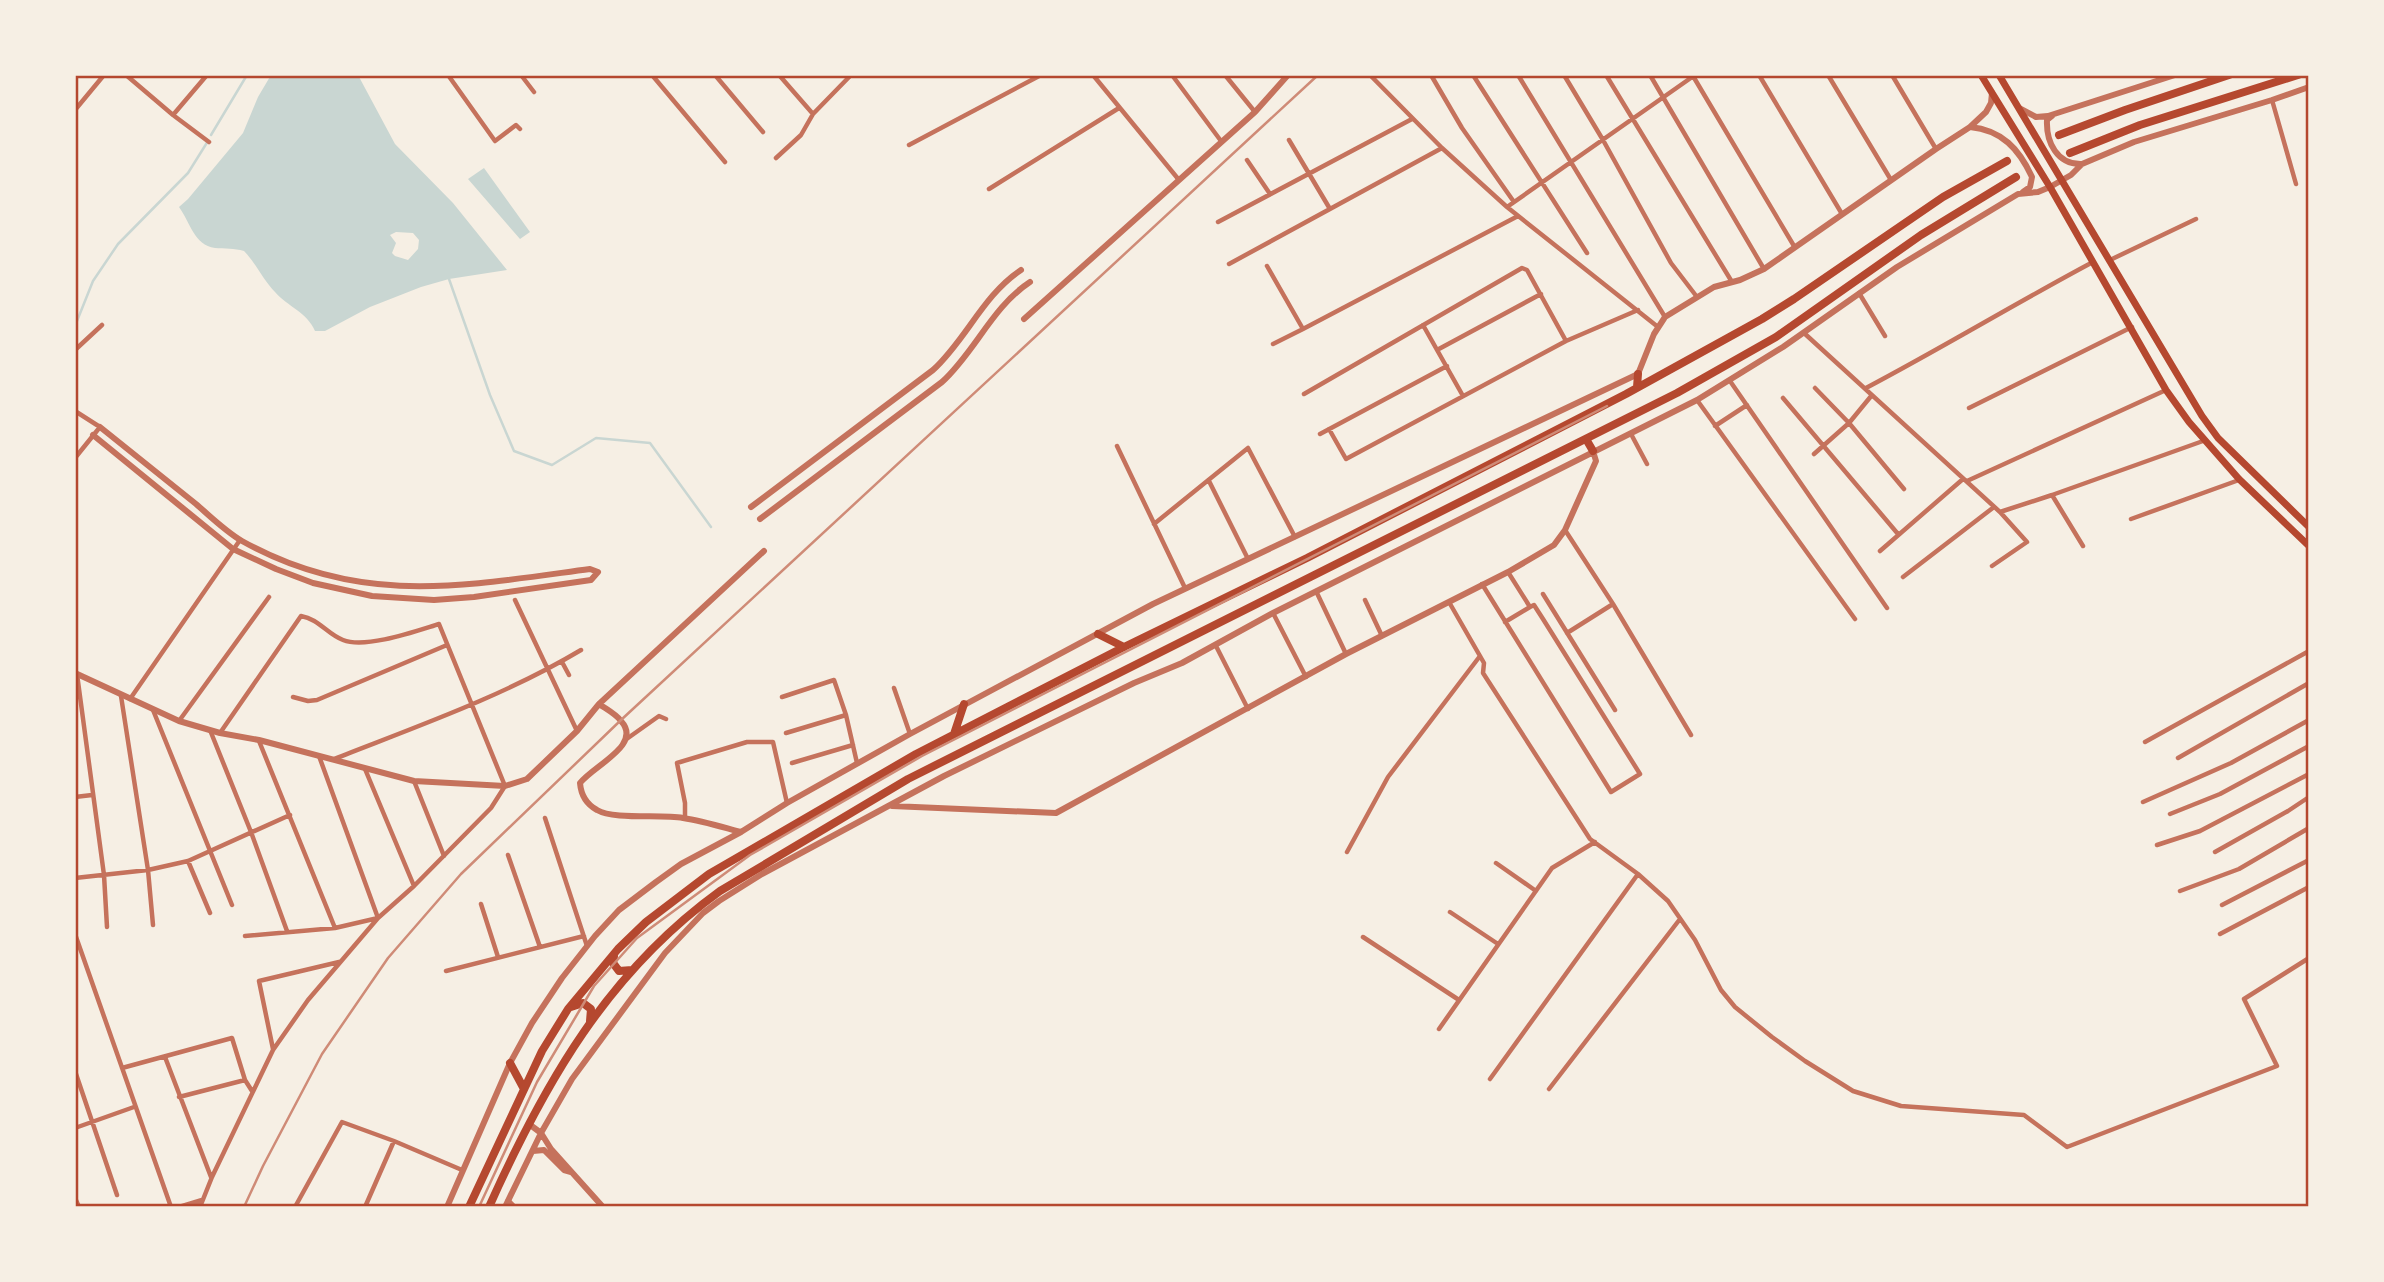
<svg xmlns="http://www.w3.org/2000/svg" width="2384" height="1282" font-family="Lato,sans-serif">
  <rect width="100%" height="100%" fill="#f6efe4"/>
  <path fill="#c9d6d2" fill-rule="evenodd" d="M271,75H358L395,144L453,203L507,270L449,279L421,287L370,307L325,331H315C307,312 288,307 275,292C263,280 256,263 244,251C234,248 225,249 215,248C194,245 190,222 179,207L188,199L243,133L258,97ZM396,232L413,233L419,240L418,249L408,260L395,256L392,253L396,243L390,235Z
    M484,168L530,232L520,239L468,179Z"/>
  <g fill="none" stroke-linecap="round" stroke-linejoin="round">
    <path stroke="#c9d6d2" stroke-width="2.5" d="M211,135L247,75
      M449,279L490,395L514,451L552,465L596,438L650,443L711,527
      M75,326L93,281L118,244L188,173L208,141"/>
    <path stroke="#c5725c" stroke-width="4.5" d="M126,75L173,115L209,142
      M448,75L495,141L516,125L520,129
      M521,75L534,92
      M652,75L725,162
      M715,75L763,132
      M779,75L813,114
      M1093,75L1179,180
      M1172,75L1221,141
      M1225,75L1255,112
      M1370,75L1442,148L1507,207L1658,327
      M1431,75L1462,128L1514,202
      M1473,75L1587,253
      M1518,75L1665,317
      M1564,75L1603,140L1671,263L1697,297
      M1606,75L1732,282
      M1650,75L1764,269
      M1759,75L1842,214
      M1828,75L1891,180
      M1892,75L1936,149
      M1693,76L1794,246
      M2272,100L2296,184
      M75,110L104,75
      M173,115L207,75
      M1289,140L1330,209
      M909,145L1041,75
      M776,158L801,135L813,114L851,75
      M1247,160L1270,194
      M989,189L1119,108
      M1507,207L1695,75
      M1218,222L1412,119
      M2110,260L2196,219
      M1229,264L1442,148
      M1267,266L1303,329L1518,216
      M1859,293L1885,336
      M1423,325L1463,396
      M1804,333L2000,512L2052,495L2203,441
      M1273,344L1303,329
      M75,350L102,325
      M1437,350L1541,294
      M1730,381L1887,608
      M1815,388L1849,423L1904,489
      M1866,388C1942,348 2016,303 2093,262
      M1304,394L1522,268L1527,270L1566,341
      M1783,398L1898,534
      M1697,400L1855,619
      M1969,408L2132,327
      M75,411L100,427L75,458
      M1715,426L1747,405
      M1329,429L1346,459L1566,341L1638,310
      M1320,434L1447,366
      M1631,434L1647,464
      M1117,446L1185,588
      M1814,454L1849,423L1872,395
      M1209,481L1248,559
      M1967,481L2166,390
      M2052,495L2083,546
      M2131,519L2239,480
      M1154,524L1248,448L1295,537
      M1565,530L1613,604L1691,735
      M1880,551L1963,479
      M1992,566L2027,542L2000,512
      M1903,577L1994,507
      M1482,584L1611,792L1640,774L1543,619L1534,605L1530,607L1508,572
      M1316,591L1346,654
      M1543,594L1615,710
      M515,600L577,731
      M1365,600L1382,636
      M1449,602L1484,663L1483,673L1590,839L1638,874L1668,901L1695,940L1721,990L1735,1007L1772,1037L1805,1061L1853,1091L1901,1106L2024,1115L2067,1147L2277,1066L2244,999L2309,958
      M1273,613L1306,677
      M1505,622L1530,607
      M1567,633L1613,604
      M1216,646L1248,709
      M562,662L569,675
      M77,674L104,875L107,927
      M894,688L910,734
      M121,696L148,870L153,925
      M293,697L308,701L317,700L447,645
      M782,697L834,680L846,715
      M130,699L240,540
      M153,710L232,905
      M179,721L269,597
      M210,730L251,832L287,931
      M786,733L846,715L857,763
      M628,738L659,716L666,719
      M259,741L335,928
      M2145,742L2309,651
      M2178,758L2309,683
      M334,759C418,726 504,696 581,650
      M792,763L853,745
      M365,769L414,886
      M414,781L444,856
      M75,797L92,795
      M2143,802L2231,763L2309,720
      M2170,814L2220,794L2309,746
      M545,818L587,946
      M685,818V803L677,763L747,742H773L787,803
      M2157,845L2200,831L2309,774
      M1347,852L1388,777L1480,656
      M2215,852L2288,811L2309,797
      M508,855L540,947
      M188,861L210,913
      M1496,863L1536,891
      M75,878L148,870L188,861L290,815
      M2180,891L2239,869L2309,828
      M481,904L498,957
      M2222,905L2309,860
      M1450,912L1498,944
      M75,934L171,1207
      M2220,934L2309,887
      M245,936L335,928L378,918L319,756
      M1363,937L1459,1000
      M446,971L584,936
      M1439,1029L1552,868L1595,842
      M273,1049L259,981L339,962
      M165,1057L211,1177
      M122,1068L232,1038L245,1080L252,1091
      M75,1071L117,1195
      M1490,1079L1638,874
      M1549,1089L1680,919
      M179,1097L245,1080
      M75,1128L134,1107
      M75,1198L79,1207
      M508,1200L515,1207
      M179,1207L202,1200
      M200,1207L212,1177L273,1050L308,1000L378,918L414,886L491,808L505,786L439,624C416,631 366,649 343,640C327,634 319,619 301,616L220,733
      M295,1207L342,1122L394,1141L462,1170
      M365,1207L394,1141"/>
    <path stroke="#c5725c" stroke-width="6" d="M2019,108L2036,117L2048,116L2175,75
      M2052,116L2047,120C2046,142 2057,165 2082,164
      M1970,127C2002,130 2019,149 2032,177L2030,187L2023,192
      M1024,319L1255,112L1288,75
      M93,435L233,549L276,569L313,583L372,596L434,600L474,597L591,580L598,572L590,569C463,586 360,607 242,541C225,531 210,516 196,504C164,478 132,453 100,427
      M751,507L933,370C966,340 983,295 1021,270
      M760,519L942,382C975,352 992,307 1030,282
      M75,673L179,721L220,733L259,740L414,781L505,786L527,779L577,731L599,704L764,551
      M599,704C606,709 616,714 621,721C643,745 594,765 580,783C581,795 586,804 597,810C614,820 661,814 683,818C703,821 722,827 741,832
      M892,806L1056,813L1346,654L1508,572L1554,545L1565,530L1596,461L1593,451
      M529,1124L541,1133L551,1149L603,1207
      M533,1151L544,1150L564,1170L571,1172
      M447,1207L510,1063L532,1023L562,978L595,936L619,910L656,882L681,864L741,832L787,803L910,734L1153,604L1638,374L1654,334L1665,317L1714,287L1740,280L1764,269L1936,149L1970,127L1986,112L1991,103L1992,93
      M505,1207L541,1133L572,1079L665,953L703,913L719,901L762,874L944,776L1134,683L1182,663L1273,613L1697,400L1783,347L1897,267L2018,194L2038,192L2050,187L2071,175L2082,164L2134,142L2272,100L2309,87"/>
    <path stroke="#b5482f" stroke-width="7" d="M1981,75L2050,187L2166,390L2189,422L2239,479L2309,546
      M1999,75L2202,416L2218,438L2309,527"/>
    <path stroke="#b5482f" stroke-width="8" d="M2059,135L2125,110L2229,75
      M2070,153L2140,125L2298,75
      M1637,387L1638,374
      M1586,439L1593,451
      M1098,634L1124,647
      M954,734L964,704
      M614,956L613,963L619,971L632,970
      M571,1007L583,1003L591,1009L590,1021
      M510,1063L524,1089
      M469,1207L542,1051L568,1009L618,949L646,922L709,874L916,754L1124,647L1307,558L1626,394L1762,319L1794,299L1943,197L2007,161
      M489,1207C545,1082 608,972 720,891L908,779L1677,393L1776,337L1921,235L2016,177"/>
    <path stroke="#cf8b77" stroke-width="2.5" d="M244,1207L263,1166L322,1054L388,958L461,874L621,720L1318,75
      M479,1207L537,1082L594,986L637,938L750,855L922,756L1607,406"/>
  </g>
  <rect width="2384" height="1282" fill="none" stroke="#f6efe4" stroke-width="154"/>
  <rect x="77" y="77" width="2230" height="1128" fill="none" stroke="#b5482f" stroke-width="2.5"/>
</svg>
